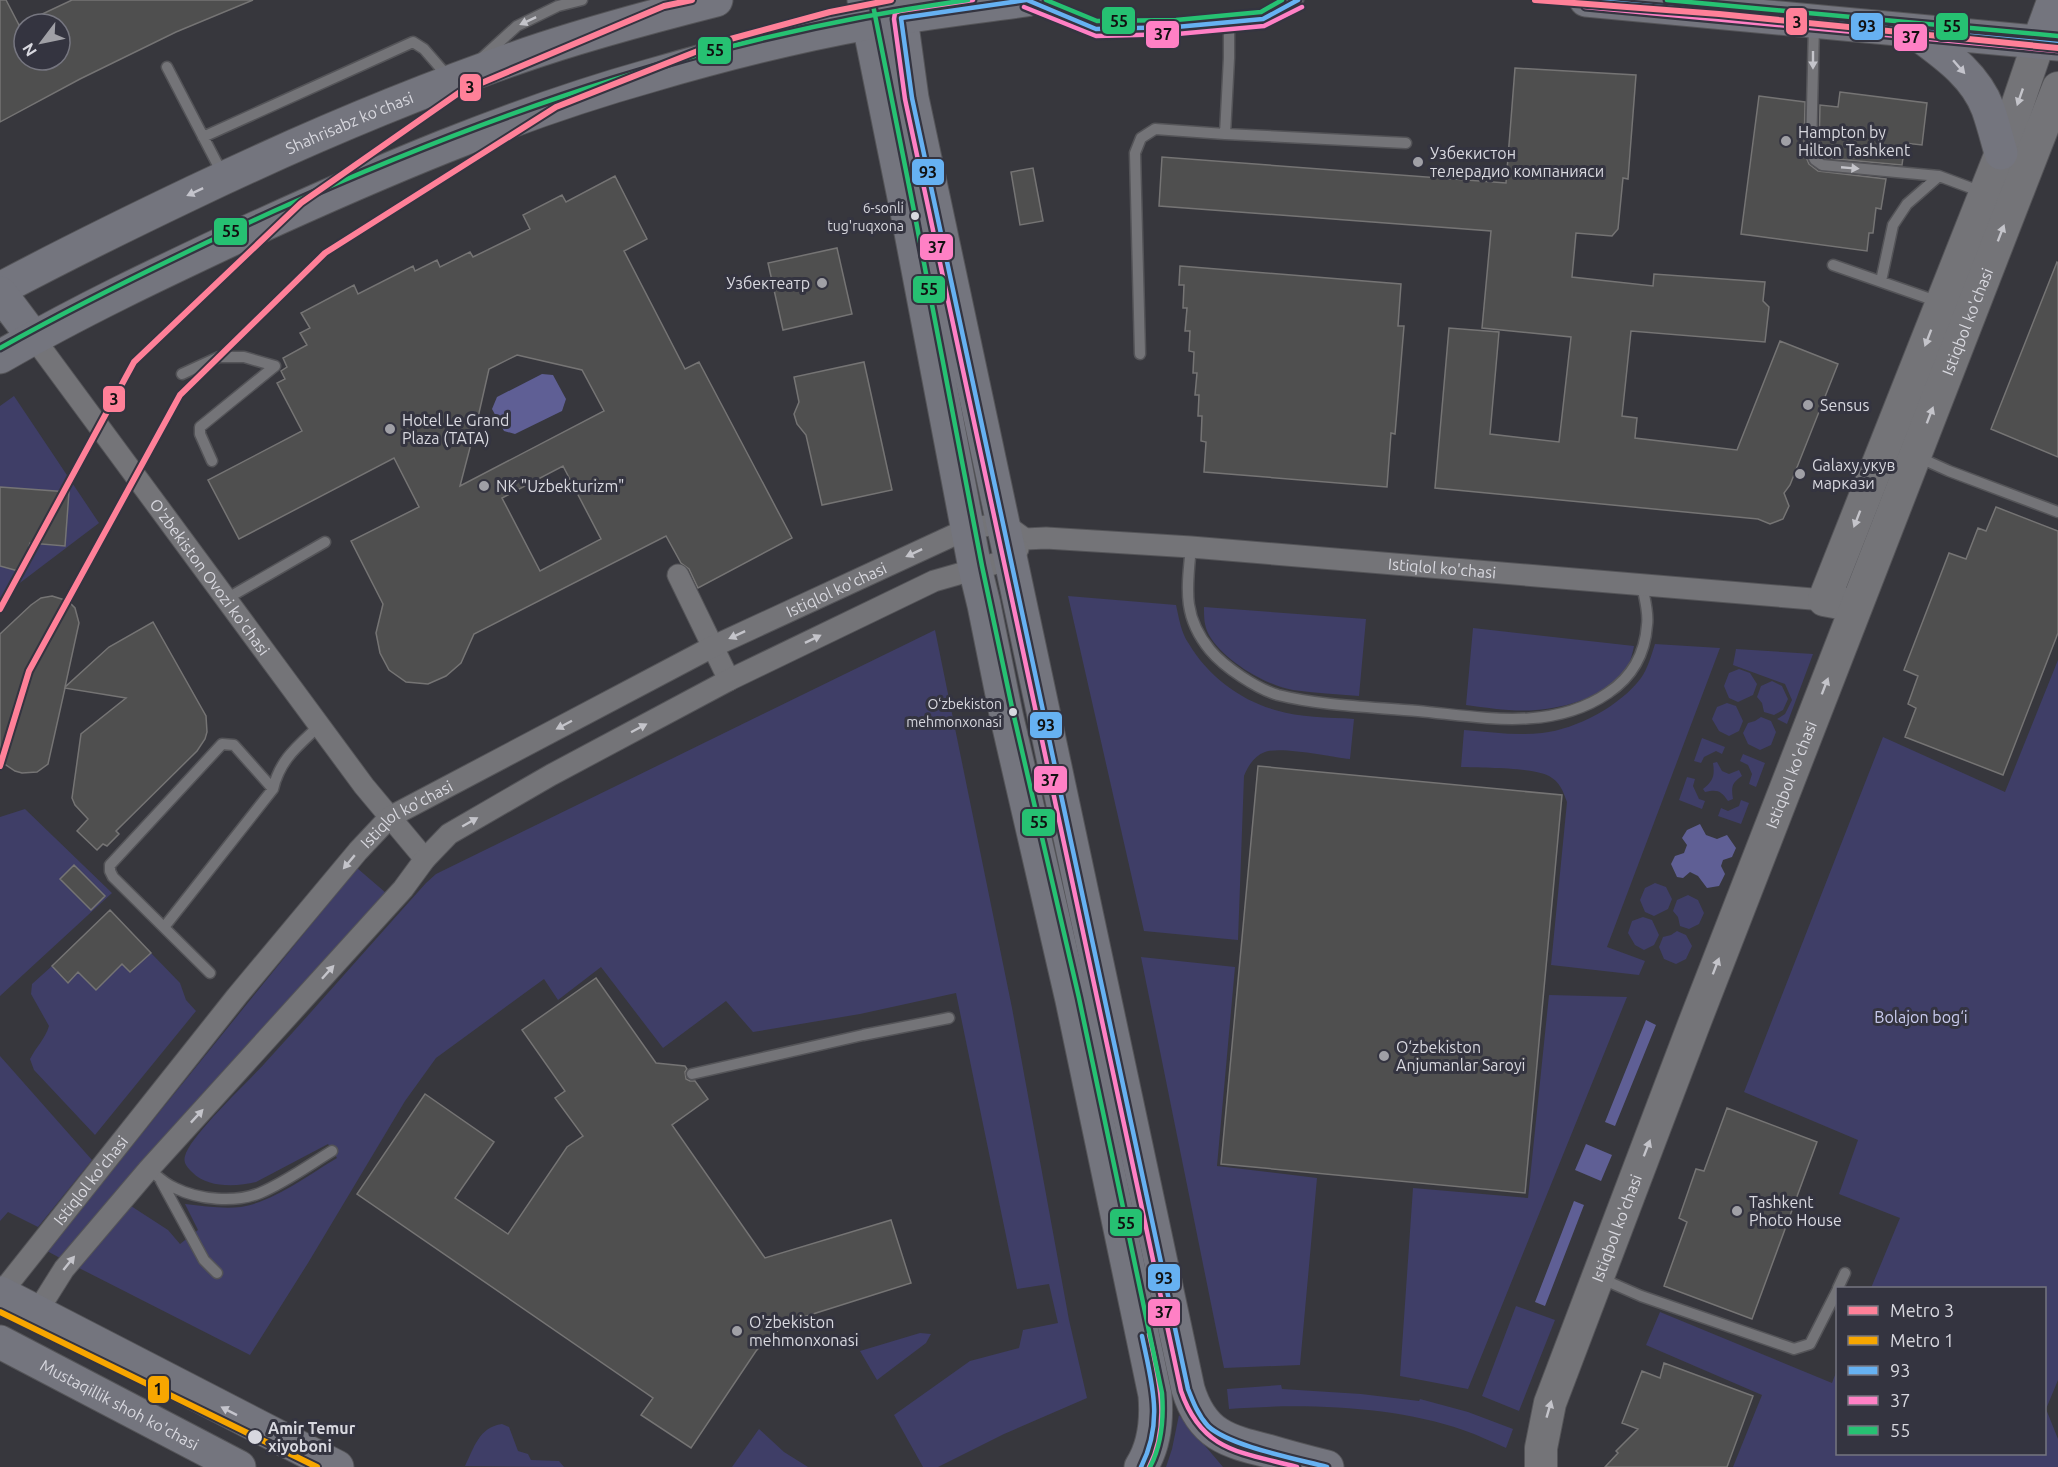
<svg xmlns="http://www.w3.org/2000/svg" width="2058" height="1467" font-family="Ubuntu,sans-serif">
  <rect width="100%" height="100%" fill="#37373d"/>
  <path fill="#3f3e67" d="M14,396L99,523L0,598V406Z
    M1068,596L1176,605C1179,618 1181,633 1189,644C1208,676 1240,700 1275,710C1300,718 1328,717 1354,719L1350,759C1331,757 1281,746 1265,752C1254,756 1248,766 1244,776L1238,940L1144,931Z
    M1204,607L1366,619L1359,696C1337,694 1315,693 1293,690C1265,685 1223,660 1209,635C1204,626 1204,617 1204,607Z
    M1473,628L1634,646C1632,655 1630,665 1624,672C1605,696 1566,708 1536,710C1513,712 1489,708 1466,705Z
    M935,630L1012,1008L1069,1320L1087,1398L1004,1434L938,1467H923L894,1415L970,1361L1019,1348L1023,1330L1058,1323L1049,1284L1017,1289L956,993L860,1014L753,1032L726,1001L663,1048L601,967L558,1000L544,979L436,1058L405,1101L308,1263L250,1355L79,1268L131,1206L168,1230L180,1244L198,1230L185,1204C204,1206 222,1209 241,1207C273,1202 310,1174 337,1158L328,1144L256,1182C236,1187 207,1188 192,1172C187,1167 183,1163 185,1156C190,1136 248,1082 265,1063C319,1004 372,943 426,883L436,874Z
    M1655,644L1720,648L1607,947L1645,961L1639,975L1551,965L1567,802C1563,791 1560,782 1549,776C1533,767 1481,768 1461,767L1464,730C1490,732 1517,736 1542,733C1577,729 1620,706 1641,678C1648,668 1651,656 1655,644Z
    M1736,649L1813,654L1787,724L1777,719L1785,714L1792,700L1785,684L1733,665Z
    M2058,660V1380L2046,1409L2058,1439V1467H1733L1762,1395L1646,1345L1660,1312L1832,1383L1837,1370L1838,1454H2044V1288H1871L1900,1218L1839,1194L1858,1140L1744,1092L1883,737L2005,792Z
    M1739,669L1750,673L1757,684L1753,695L1738,702L1729,698L1724,686L1729,673Z
    M1772,681L1782,686L1788,699L1783,710L1774,715L1764,712L1762,703L1757,697L1761,686Z
    M1727,703L1736,706L1743,721L1739,731L1729,736L1719,731L1712,719L1717,707Z
    M1761,717L1771,721L1776,732L1771,745L1760,750L1748,744L1743,733L1748,723L1755,721Z
    M1702,738L1725,747L1722,754L1716,751L1704,757L1701,763L1694,761Z
    M1743,754L1765,763L1756,787L1749,784L1752,774L1748,765L1740,761Z
    M1717,762L1722,771L1729,774L1739,770L1742,776C1732,783 1731,786 1733,799L1728,801C1721,791 1718,789 1705,792L1703,789C1713,781 1715,776 1713,763Z
    M1687,777L1695,779L1693,786L1699,799L1705,801L1702,809L1679,800Z
    M1741,800L1749,803L1741,824L1718,816L1721,808L1728,811L1739,806Z
    M25,809L112,893L0,996V817Z
    M357,868L386,893L60,1258L47,1251Z
    M1655,883L1666,887L1672,899L1668,909L1654,916L1645,912L1640,900L1645,888Z
    M1688,895L1698,900L1704,913L1699,924L1689,929L1680,926L1678,917L1673,911L1677,900Z
    M1643,917L1652,920L1659,935L1654,945L1644,950L1635,945L1628,933L1632,921Z
    M1677,931L1686,935L1692,946L1686,959L1676,964L1664,959L1659,947L1663,937L1671,935Z
    M151,953L180,983L186,1000L196,1011L95,1135L34,1070L30,1059C36,1047 45,1039 49,1026L31,994L32,984L52,966L68,982L78,972L96,990L122,964L131,972Z
    M1141,957L1235,967L1217,1166L1317,1178L1300,1365L1224,1368Z
    M1549,995L1627,997L1468,1389L1400,1376L1413,1188L1528,1198Z
    M0,1056L92,1160L38,1227L8,1212L0,1221Z
    M1516,1306L1555,1320L1519,1411L1482,1396Z
    M920,1333L931,1334L926,1343L877,1380L860,1351Z
    M1281,1385L1282,1389L1361,1394L1419,1401L1420,1399L1468,1412L1513,1429L1506,1448C1492,1442 1478,1435 1463,1430C1394,1406 1302,1403 1229,1409L1227,1389Z
    M1179,1415L1223,1467H1166L1172,1449Z
    M502,1424L509,1427L518,1451L528,1454L531,1460L559,1461L564,1467L465,1466C474,1448 479,1427 502,1424Z
    M759,1429L784,1452L808,1467H732Z"/>
  <path fill="#5f5f95" d="M542,374L553,375L566,399L562,411L515,434L504,431L492,409L497,397Z
    M1700,824L1706,835L1717,839L1727,835L1736,848L1732,857L1723,860L1721,866L1725,874L1719,886L1707,888L1698,876L1690,872L1683,878L1677,877L1671,864L1675,856L1684,853L1687,845L1682,838L1687,830Z
    M1646,1020L1656,1025L1615,1126L1605,1122Z
    M1586,1144L1612,1155L1601,1181L1575,1170Z
    M1574,1201L1584,1205L1545,1306L1535,1302Z"/>
  <path fill="#4f4f4f" stroke="#757474" stroke-width="1.5" fill-rule="evenodd" d="M0,0H6L19,25L72,0H253L176,32L80,79L0,122ZM24,24H60V60H24Z
    M1515,68L1636,75L1628,179L1623,178L1618,229L1612,236L1576,233L1572,277L1653,286L1654,274L1765,282L1763,301L1769,307L1765,342L1631,331L1622,416L1637,418L1635,438L1737,450L1780,341L1838,364L1790,485L1784,493L1789,506L1783,519L1770,524L1758,519L1435,488L1449,328L1499,332L1490,434L1559,442L1571,337L1482,328L1491,231L1159,206L1162,157L1506,183Z
    M1840,92L1927,103L1922,145L1905,143L1902,165L1825,158L1819,150L1820,105L1838,107Z
    M1759,96L1805,102L1804,152L1809,164L1818,171L1886,179L1881,209L1876,208L1873,233H1869L1867,251L1741,234Z
    M1033,168L1043,221L1020,225L1011,172Z
    M615,176L647,239L624,251L685,369L699,362L792,538L698,588L689,569L681,563L666,536L474,634L461,663L446,676L428,684L406,682L389,670L380,653L376,633L383,604L351,541L419,507L394,458L239,539L208,480L302,431L277,383L285,379L281,371L287,367L283,358L307,345L300,333L310,328L301,313L354,285L358,294L413,266L415,271L437,260L440,267L470,252L473,257L530,229L523,215L562,195L566,202ZM517,355L582,370L604,411L460,486L479,413L489,369ZM563,466L601,539L540,571L502,498Z
    M837,248L852,314L783,330L768,263Z
    M2057,262L2058,263V457L1991,429Z
    M1180,266L1401,284L1398,326H1404L1395,434L1391,433L1387,487L1204,472L1206,442L1201,441L1202,416H1198L1199,395H1195L1197,373H1193L1194,352L1189,351L1190,331H1185L1187,308H1183L1184,285H1179Z
    M864,362L892,490L822,505L806,435L797,424L794,414L799,402L794,377Z
    M0,487L69,492L65,546L30,543L22,572L0,566Z
    M1996,507L2058,531V633L2003,775L1905,737L1916,708L1908,704L1918,676L1904,670L1949,553L1966,559L1978,528L1986,531Z
    M52,596L68,601L75,608L79,623L65,687L109,647L153,622L206,716L207,732L205,739L197,751L116,831L119,834L107,846L103,844L97,850L77,831L88,819L75,805L72,798L81,734L126,698L65,688L48,764L37,772L22,773L15,771L0,761V634L31,605L41,598Z
    M1258,766L1562,795L1525,1193L1221,1164Z
    M74,865L105,896L91,910L60,879Z
    M110,910L151,953L130,972L122,964L96,990L78,972L68,983L52,966Z
    M596,978L656,1063L685,1066L687,1069L685,1072L686,1079L690,1081H695L708,1099L672,1125L765,1258L891,1220L911,1283L794,1320L771,1335L756,1351L691,1448L641,1415L653,1398L357,1194L425,1094L494,1142L455,1198L508,1234L567,1147L583,1136L555,1098L565,1091L522,1030Z
    M1727,1108L1817,1142L1752,1319L1664,1286L1687,1222L1679,1218L1696,1169L1704,1171Z
    M1664,1363L1753,1396L1727,1467H1605L1618,1453L1616,1451L1638,1429L1622,1423L1642,1371L1660,1378Z"/>
  <g fill="none" stroke-linecap="round" stroke-linejoin="round">
    <g stroke="#545458" stroke-width="13">
      <path id="lane" d="M1030,1L1096,29L1176,27L1263,19L1298,0
        M1229,23V58L1225,134L1406,143
        M1814,25L1811,152L1815,160L1822,165L1939,176L1982,192
        M483,57L517,26L558,6L582,0
        M167,67L223,175
        M203,137L413,42L424,49L450,79
        M1833,265L1939,302
        M1881,281L1893,225L1907,204L1939,176
        M1140,354L1135,153L1141,138L1155,129L1225,134
        M182,374L219,357H244L275,366
        M1918,457L1949,471L2058,512
        M212,461L200,434V427L275,366
        M1191,547C1187,588 1182,616 1210,650C1224,667 1257,689 1278,695C1322,706 1373,707 1418,711C1482,717 1551,732 1608,693C1632,677 1645,654 1647,625C1649,612 1644,597 1642,585
        M226,599L325,542
        M165,926L273,789
        M210,973L113,877L110,871V865L222,744L234,745L273,789C280,759 298,746 320,725
        M692,1074L863,1035L949,1018
        M149,1169C157,1176 165,1184 175,1188C199,1200 235,1203 260,1193C286,1182 309,1165 332,1151
        M161,1181L204,1260L217,1273
        M1600,1278L1641,1296L1794,1349L1810,1344L1838,1289
        M1838,1288L1845,1273"/>
    </g>
    <g stroke="#545458" stroke-width="23">
      <g id="street">
        <path id="s1" d="M33,337L364,786L425,859"/>
        <path d="M678,575L729,680"/>
        <path id="s2" d="M1,1293L237,996L358,851L390,817L714,646L967,529L1003,523L1025,539L1046,538L1191,547L1824,600"/>
        <path d="M37,1312L64,1269L149,1169L403,889L425,859L449,834L551,775L729,680L934,581L1011,559L1018,549"/>
      </g>
    </g>
    <g stroke="#545458" stroke-width="34">
      <g id="secondary">
        <path d="M1856,606L1824,600L2001,153L2039,41"/>
        <path id="s3" d="M1541,1467V1448L1550,1403L1694,1024L2058,88"/>
      </g>
    </g>
    <g stroke="#545458" stroke-width="35">
      <g id="primary">
        <path d="M864,0L908,217L975,568L984,605L1006,714L1072,1000L1155,1395C1157,1420 1155,1445 1141,1467"/>
        <path d="M907,0L901,18L912,98L1188,1389C1202,1435 1227,1441 1268,1451C1288,1457 1307,1462 1327,1467"/>
        <path d="M1586,0L2058,44"/>
        <path d="M1915,32C1943,53 1975,74 1988,109C1993,123 1997,139 2001,153"/>
        <path d="M2039,41L2054,0"/>
        <path id="s4" d="M0,289C64,255 129,223 194,192C299,142 406,96 516,58C581,35 649,17 716,0"/>
        <path d="M0,293L33,337"/>
        <path d="M0,357C79,311 162,272 245,233C376,173 510,115 649,76C721,55 795,36 868,23C921,13 974,7 1026,0"/>
        <path d="M0,1293L337,1467"/>
        <path id="s5" d="M0,1342L239,1467"/>
      </g>
    </g>
    <use href="#lane" stroke="#747478" stroke-width="10"/>
    <use href="#street" stroke="#747478" stroke-width="21"/>
    <use href="#secondary" stroke="#747478" stroke-width="32"/>
    <use href="#primary" stroke="#74757e" stroke-width="33"/>
    <g stroke="#343440" stroke-width="9">
      <path id="bus-1" d="M1026,0L901,18L912,98L1188,1389C1193,1402 1198,1415 1208,1426C1229,1446 1297,1459 1327,1467
        M1027,0L1096,29L1176,27L1263,19L1298,0
        M1586,0L2058,44
        M1141,1467C1164,1421 1152,1384 1142,1336"/>
    </g>
    <g stroke="#343440" stroke-width="9">
      <path id="bus-2" d="M973,0L900,11L895,13L894,19L905,99L1181,1391C1202,1452 1241,1452 1297,1467
        M1024,7L1096,36L1177,34L1264,26L1302,7
        M1585,7L2057,51
        M1149,1334C1159,1379 1171,1424 1149,1467"/>
    </g>
    <g stroke="#343440" stroke-width="9">
      <path id="bus-3" d="M872,0L915,216L982,566L1013,712L1079,998L1162,1393C1164,1419 1162,1444 1150,1467
        M1046,0L1097,21L1176,20L1261,12L1282,0
        M1667,0L2058,36
        M0,348C89,298 181,254 274,211C500,109 722,33 968,0"/>
    </g>
    <use href="#bus-1" stroke="#66b1f2" stroke-width="4.5"/>
    <use href="#bus-2" stroke="#ff80c5" stroke-width="4.5"/>
    <use href="#bus-3" stroke="#26c172" stroke-width="4.5"/>
    <g stroke="#343440" stroke-width="10">
      <path id="metro-1" d="M1535,0L1719,14L2058,48
        M0,609L134,362L301,203L460,92L664,6L692,0
        M0,766L29,671L180,395L325,253L556,107L723,41L830,12L891,0"/>
    </g>
    <g stroke="#343440" stroke-width="10">
      <path id="metro-2" d="M0,1312L317,1467"/>
    </g>
    <use href="#metro-1" stroke="#ff8098" stroke-width="6"/>
    <use href="#metro-2" stroke="#f7a600" stroke-width="6"/>
  </g>
  <defs><path id="oneway-solid" d="M-6-.8H1V-3.2L6.5 0L1 3.2V.8H-6Z" transform="scale(1.5)"/></defs>
  <g fill="#c4c4ca">
    <use href="#oneway-solid" transform="translate(528 21) rotate(155)"/>
    <use href="#oneway-solid" transform="translate(1813 60) rotate(90)"/>
    <use href="#oneway-solid" transform="translate(2020 97) rotate(109)"/>
    <use href="#oneway-solid" transform="translate(1850 168) rotate(5)"/>
    <use href="#oneway-solid" transform="translate(2001 233) rotate(-69)"/>
    <use href="#oneway-solid" transform="translate(1928 338) rotate(111)"/>
    <use href="#oneway-solid" transform="translate(1930 415) rotate(-69)"/>
    <use href="#oneway-solid" transform="translate(1857 519) rotate(111)"/>
    <use href="#oneway-solid" transform="translate(914 553) rotate(155)"/>
    <use href="#oneway-solid" transform="translate(737 635) rotate(155)"/>
    <use href="#oneway-solid" transform="translate(813 639) rotate(-26)"/>
    <use href="#oneway-solid" transform="translate(1825 686) rotate(-69)"/>
    <use href="#oneway-solid" transform="translate(564 725) rotate(152)"/>
    <use href="#oneway-solid" transform="translate(639 728) rotate(-28)"/>
    <use href="#oneway-solid" transform="translate(470 822) rotate(-30)"/>
    <use href="#oneway-solid" transform="translate(349 862) rotate(130)"/>
    <use href="#oneway-solid" transform="translate(1716 966) rotate(-69)"/>
    <use href="#oneway-solid" transform="translate(328 972) rotate(-48)"/>
    <use href="#oneway-solid" transform="translate(197 1116) rotate(-47)"/>
    <use href="#oneway-solid" transform="translate(1647 1148) rotate(-69)"/>
    <use href="#oneway-solid" transform="translate(69 1263) rotate(-51)"/>
    <use href="#oneway-solid" transform="translate(1549 1409) rotate(-74)"/>
  </g>
  <g fill="#c4c4cc">
    <use href="#oneway-solid" transform="translate(1959 67) rotate(49)"/>
    <use href="#oneway-solid" transform="translate(195 192) rotate(155)"/>
    <use href="#oneway-solid" transform="translate(229 1411) rotate(-153)"/>
  </g>
  <g fill="#a0a0a6" stroke="#343440" stroke-width="2">
    <circle cx="1786" cy="141" r="6"/>
    <circle cx="1418" cy="162" r="6"/>
    <circle cx="822" cy="283" r="6"/>
    <circle cx="1808" cy="405" r="6"/>
    <circle cx="390" cy="429" r="6"/>
    <circle cx="1800" cy="474" r="6"/>
    <circle cx="484" cy="486" r="6"/>
    <circle cx="1384" cy="1056" r="6"/>
    <circle cx="1737" cy="1211" r="6"/>
    <circle cx="737" cy="1331" r="6"/>
  </g>
  <g fill="#d8d8df" stroke="#343440" stroke-width="2">
    <circle cx="915" cy="216" r="5"/>
    <circle cx="1013" cy="712" r="5"/>
    <circle cx="255" cy="1437" r="8"/>
  </g>
  <g text-anchor="middle" dominant-baseline="central" stroke-width="6" stroke-linejoin="round" paint-order="stroke">
    <g font-size="14" fill="#d8d8df" stroke="#343440" text-anchor="end">
      <text x="904" y="208">6-sonli<tspan x="904" dy="18">tug'ruqxona</tspan></text>
      <text x="1002" y="704">Oʻzbekiston<tspan x="1002" dy="18">mehmonxonasi</tspan></text>
    </g>
    <g font-size="16" fill="#d8d8df" stroke="#343440">
      <text stroke="none"><textPath href="#s4" startOffset="387">Shahrisabz ko'chasi</textPath></text>
      <text stroke="none"><textPath href="#s3" startOffset="1224">Istiqbol ko'chasi</textPath></text>
      <text stroke="none"><textPath href="#s2" startOffset="1742">Istiqlol ko'chasi</textPath></text>
      <text stroke="none"><textPath href="#s1" startOffset="298">O'zbekiston Ovozi ko'chasi</textPath></text>
      <text stroke="none"><textPath href="#s2" startOffset="1116">Istiqlol ko'chasi</textPath></text>
      <text stroke="none"><textPath href="#s3" startOffset="738">Istiqbol ko'chasi</textPath></text>
      <text stroke="none"><textPath href="#s2" startOffset="630">Istiqlol ko'chasi</textPath></text>
      <text stroke="none"><textPath href="#s2" startOffset="144">Istiqlol ko'chasi</textPath></text>
      <text stroke="none"><textPath href="#s3" startOffset="252">Istiqbol ko'chasi</textPath></text>
      <text stroke="none"><textPath href="#s5" startOffset="135">Mustaqillik shoh ko'chasi</textPath></text>
    </g>
    <g font-size="16" fill="#d8d8df" stroke="#343440" text-anchor="start">
      <text x="1798" y="132">Hampton by<tspan x="1798" dy="18">Hilton Tashkent</tspan></text>
      <text x="1430" y="153">Узбекистон<tspan x="1430" dy="18">телерадио компанияси</tspan></text>
      <text x="810" y="283" text-anchor="end">Узбектеатр</text>
      <text x="1820" y="405">Sensus</text>
      <text x="402" y="420">Hotel Le Grand<tspan x="402" dy="18">Plaza (TATA)</tspan></text>
      <text x="1812" y="465">Galaxy укув<tspan x="1812" dy="18">маркази</tspan></text>
      <text x="496" y="486">NK "Uzbekturizm"</text>
      <text x="1396" y="1047">O‘zbekiston<tspan x="1396" dy="18">Anjumanlar Saroyi</tspan></text>
      <text x="1749" y="1202">Tashkent<tspan x="1749" dy="18">Photo House</tspan></text>
      <text x="749" y="1322">O'zbekiston<tspan x="749" dy="18">mehmonxonasi</tspan></text>
    </g>
    <g font-size="16" fill="#cbcdf0" stroke="#343440">
      <text x="1921" y="1017">Bolajon bog‘i</text>
    </g>
    <g font-size="16" font-weight="bold" fill="#d8d8df" stroke="#343440" text-anchor="start">
      <text x="268" y="1428">Amir Temur<tspan x="268" dy="18">xiyoboni</tspan></text>
    </g>
  </g>
  <g stroke="#343440" stroke-width="2">
    <rect x="1101" y="6" width="35" height="29" rx="6" fill="#26c172"/>
    <rect x="1785" y="7" width="23" height="29" rx="6" fill="#ff8098"/>
    <rect x="1850" y="12" width="34" height="29" rx="6" fill="#66b1f2"/>
    <rect x="1935" y="12" width="34" height="29" rx="6" fill="#26c172"/>
    <rect x="1145" y="20" width="35" height="29" rx="6" fill="#ff80c5"/>
    <rect x="1893" y="23" width="35" height="29" rx="6" fill="#ff80c5"/>
    <rect x="697" y="36" width="35" height="29" rx="6" fill="#26c172"/>
    <rect x="459" y="73" width="23" height="29" rx="6" fill="#ff8098"/>
    <rect x="911" y="158" width="34" height="28" rx="6" fill="#66b1f2"/>
    <rect x="213" y="217" width="35" height="29" rx="6" fill="#26c172"/>
    <rect x="919" y="233" width="35" height="28" rx="6" fill="#ff80c5"/>
    <rect x="912" y="275" width="34" height="29" rx="6" fill="#26c172"/>
    <rect x="102" y="385" width="24" height="28" rx="6" fill="#ff8098"/>
    <rect x="1029" y="711" width="34" height="28" rx="6" fill="#66b1f2"/>
    <rect x="1033" y="765" width="35" height="29" rx="6" fill="#ff80c5"/>
    <rect x="1021" y="808" width="35" height="29" rx="6" fill="#26c172"/>
    <rect x="1109" y="1208" width="34" height="29" rx="6" fill="#26c172"/>
    <rect x="1147" y="1263" width="34" height="29" rx="6" fill="#66b1f2"/>
    <rect x="1147" y="1298" width="34" height="29" rx="6" fill="#ff80c5"/>
    <rect x="147" y="1375" width="23" height="29" rx="6" fill="#f7a600"/>
  </g>
  <g font-size="16" text-anchor="middle" font-weight="bold" fill="#111">
    <text x="1119" y="27">55</text>
    <text x="1797" y="28">3</text>
    <text x="1867" y="32">93</text>
    <text x="1952" y="32">55</text>
    <text x="1163" y="40">37</text>
    <text x="1911" y="43">37</text>
    <text x="715" y="56">55</text>
    <text x="470" y="93">3</text>
    <text x="928" y="178">93</text>
    <text x="231" y="237">55</text>
    <text x="937" y="253">37</text>
    <text x="929" y="295">55</text>
    <text x="114" y="405">3</text>
    <text x="1046" y="731">93</text>
    <text x="1050" y="786">37</text>
    <text x="1039" y="828">55</text>
    <text x="1126" y="1229">55</text>
    <text x="1164" y="1284">93</text>
    <text x="1164" y="1318">37</text>
    <text x="158" y="1395">1</text>
  </g>
  <rect x="1836" y="1287" width="210" height="168" fill="#343440" stroke="#767680" stroke-width="1.5"/>
  <rect x="1848" y="1306" width="30" height="9" fill="#ff8098" stroke="#767680" stroke-width="1.5"/>
  <text x="1890" y="1317" font-size="18" fill="#d8d8df">Metro 3</text>
  <rect x="1848" y="1336" width="30" height="9" fill="#f7a600" stroke="#767680" stroke-width="1.5"/>
  <text x="1890" y="1347" font-size="18" fill="#d8d8df">Metro 1</text>
  <rect x="1848" y="1366" width="30" height="9" fill="#66b1f2" stroke="#767680" stroke-width="1.5"/>
  <text x="1890" y="1377" font-size="18" fill="#d8d8df">93</text>
  <rect x="1848" y="1396" width="30" height="9" fill="#ff80c5" stroke="#767680" stroke-width="1.5"/>
  <text x="1890" y="1407" font-size="18" fill="#d8d8df">37</text>
  <rect x="1848" y="1426" width="30" height="9" fill="#26c172" stroke="#767680" stroke-width="1.5"/>
  <text x="1890" y="1437" font-size="18" fill="#d8d8df">55</text>
  <g transform="translate(42 42) rotate(238)"><circle r="28" fill="#343440" stroke="#767680" stroke-width="1.5"/>
  <path d="M0-4.5L10 22L0 15L-10 22Z" fill="#a0a0a6"/>
  <text y="-9" font-size="16" font-weight="bold" text-anchor="middle" fill="#d8d8df">N</text>
  </g>
</svg>
